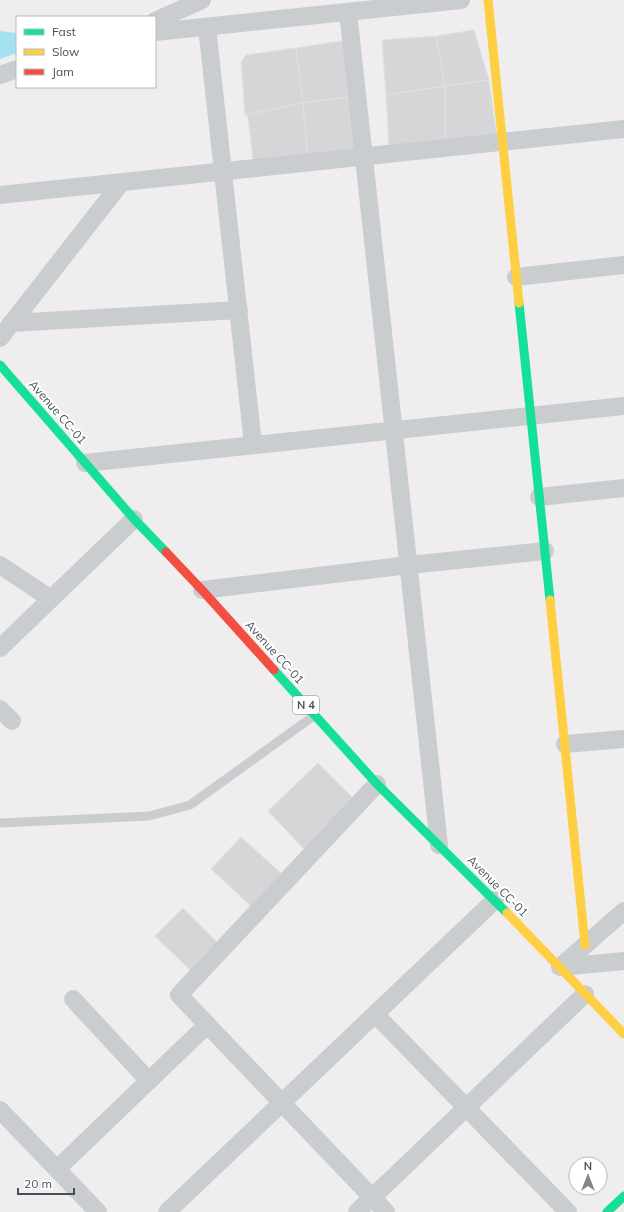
<svg xmlns="http://www.w3.org/2000/svg" width="624" height="1212" font-family="Mulish,sans-serif">
  <rect width="100%" height="100%" fill="#efedee"/>
  <path fill="#a4e2ee" d="M0,31L17,33V53L0,59Z"/>
  <path fill="#d6d5d8" stroke="#e0dfe1" d="M474,30L489,80L445,86L436,36Z
    M436,36L445,86L386,95L382,40Z
    M348,40L354,96L303,103L296,48Z
    M296,48L303,103L245,115L241,62L246,55Z
    M489,80L497,138L445,140V86Z
    M445,86V140L389,145L386,95Z
    M354,96L361,154L308,160L303,103Z
    M303,103L308,160L254,166L248,117L245,115Z
    M318,763L355,800L304,849L268,811Z
    M241,837L283,875L252,907L211,869Z
    M183,908L217,942L190,970L155,936Z"/>
  <g fill="none" stroke-linecap="round" stroke-linejoin="round">
    <path stroke="#cacdcf" stroke-width="9" d="M0,823L149,816L190,805L315,715"/>
    <path stroke="#cacdcf" stroke-width="18" d="M348,12L439,845
      M155,21L202,0
      M207,27L253,444
      M155,32L461,0
      M0,75L17,69
      M0,195L624,129
      M516,277L624,265
      M11,323L239,310
      M0,338L121,183
      M85,463L624,406
      M539,497L624,488
      M0,565L51,599
      M202,590L409,565L545,551
      M0,648L134,519
      M0,709L12,721
      M565,744L624,739
      M377,784L179,995L386,1212
      M560,967L624,911
      M560,967L624,961
      M73,999L149,1081
      M375,1014L568,1212
      M0,1110L98,1212
      M57,1169L207,1025
      M167,1212L495,900
      M357,1212L585,994"/>
    <path stroke="#16e098" stroke-width="9" d="M519,303L550,600
      M0,365L134,519L166,552
      M274,670L377,784L507,913
      M607,1212L624,1196"/>
    <path stroke="#ffcf43" stroke-width="9" d="M488,0L519,303
      M550,600L585,945
      M507,913L624,1034"/>
    <path stroke="#f24e42" stroke-width="9" d="M166,552L202,590L274,670"/>
  </g>
  <g text-anchor="middle" dominant-baseline="central" stroke-width="4" stroke-linejoin="round" paint-order="stroke">
    <rect fill="#fff" stroke="#7c858c" stroke-width="1" x="293" y="696" width="26" height="18" rx="3"/>
    <g font-size="11" font-weight="bold" fill="#44515b">
      <text x="306" y="705">N 4</text>
    </g>
    <g font-size="12" fill="#44515b" stroke="#fff">
      <text transform="translate(58 412) rotate(49)">Avenue CC-01</text>
      <text transform="translate(275 652) rotate(48)">Avenue CC-01</text>
      <text transform="translate(498 886) rotate(45)">Avenue CC-01</text>
    </g>
  </g>
  <rect x="16" y="16" width="140" height="72" fill="#ffffff" stroke="#b4b9bd"/>
  <rect x="24" y="29" width="20" height="6" fill="#16e098" stroke="#b4b9bd"/>
  <text x="52" y="36" font-size="12" fill="#44515b">Fast</text>
  <rect x="24" y="49" width="20" height="6" fill="#ffcf43" stroke="#b4b9bd"/>
  <text x="52" y="56" font-size="12" fill="#44515b">Slow</text>
  <rect x="24" y="69" width="20" height="6" fill="#f24e42" stroke="#b4b9bd"/>
  <text x="52" y="76" font-size="12" fill="#44515b">Jam</text>
  <g transform="translate(588 1176)"><circle r="19" fill="#ffffff" stroke="#b4b9bd"/>
  <path d="M0-3L7 15L0 10L-7 15Z" fill="#80888e"/>
  <text y="-6" font-size="11" font-weight="bold" text-anchor="middle" fill="#44515b">N</text>
  </g>
  <path d="M18 1188v6h56v-6" fill="none" stroke="#44515b" stroke-width="2"/>
  <text x="24" y="1188" font-size="12" fill="#44515b" stroke="#ffffff" stroke-width="3" paint-order="stroke">20 m</text>
</svg>
